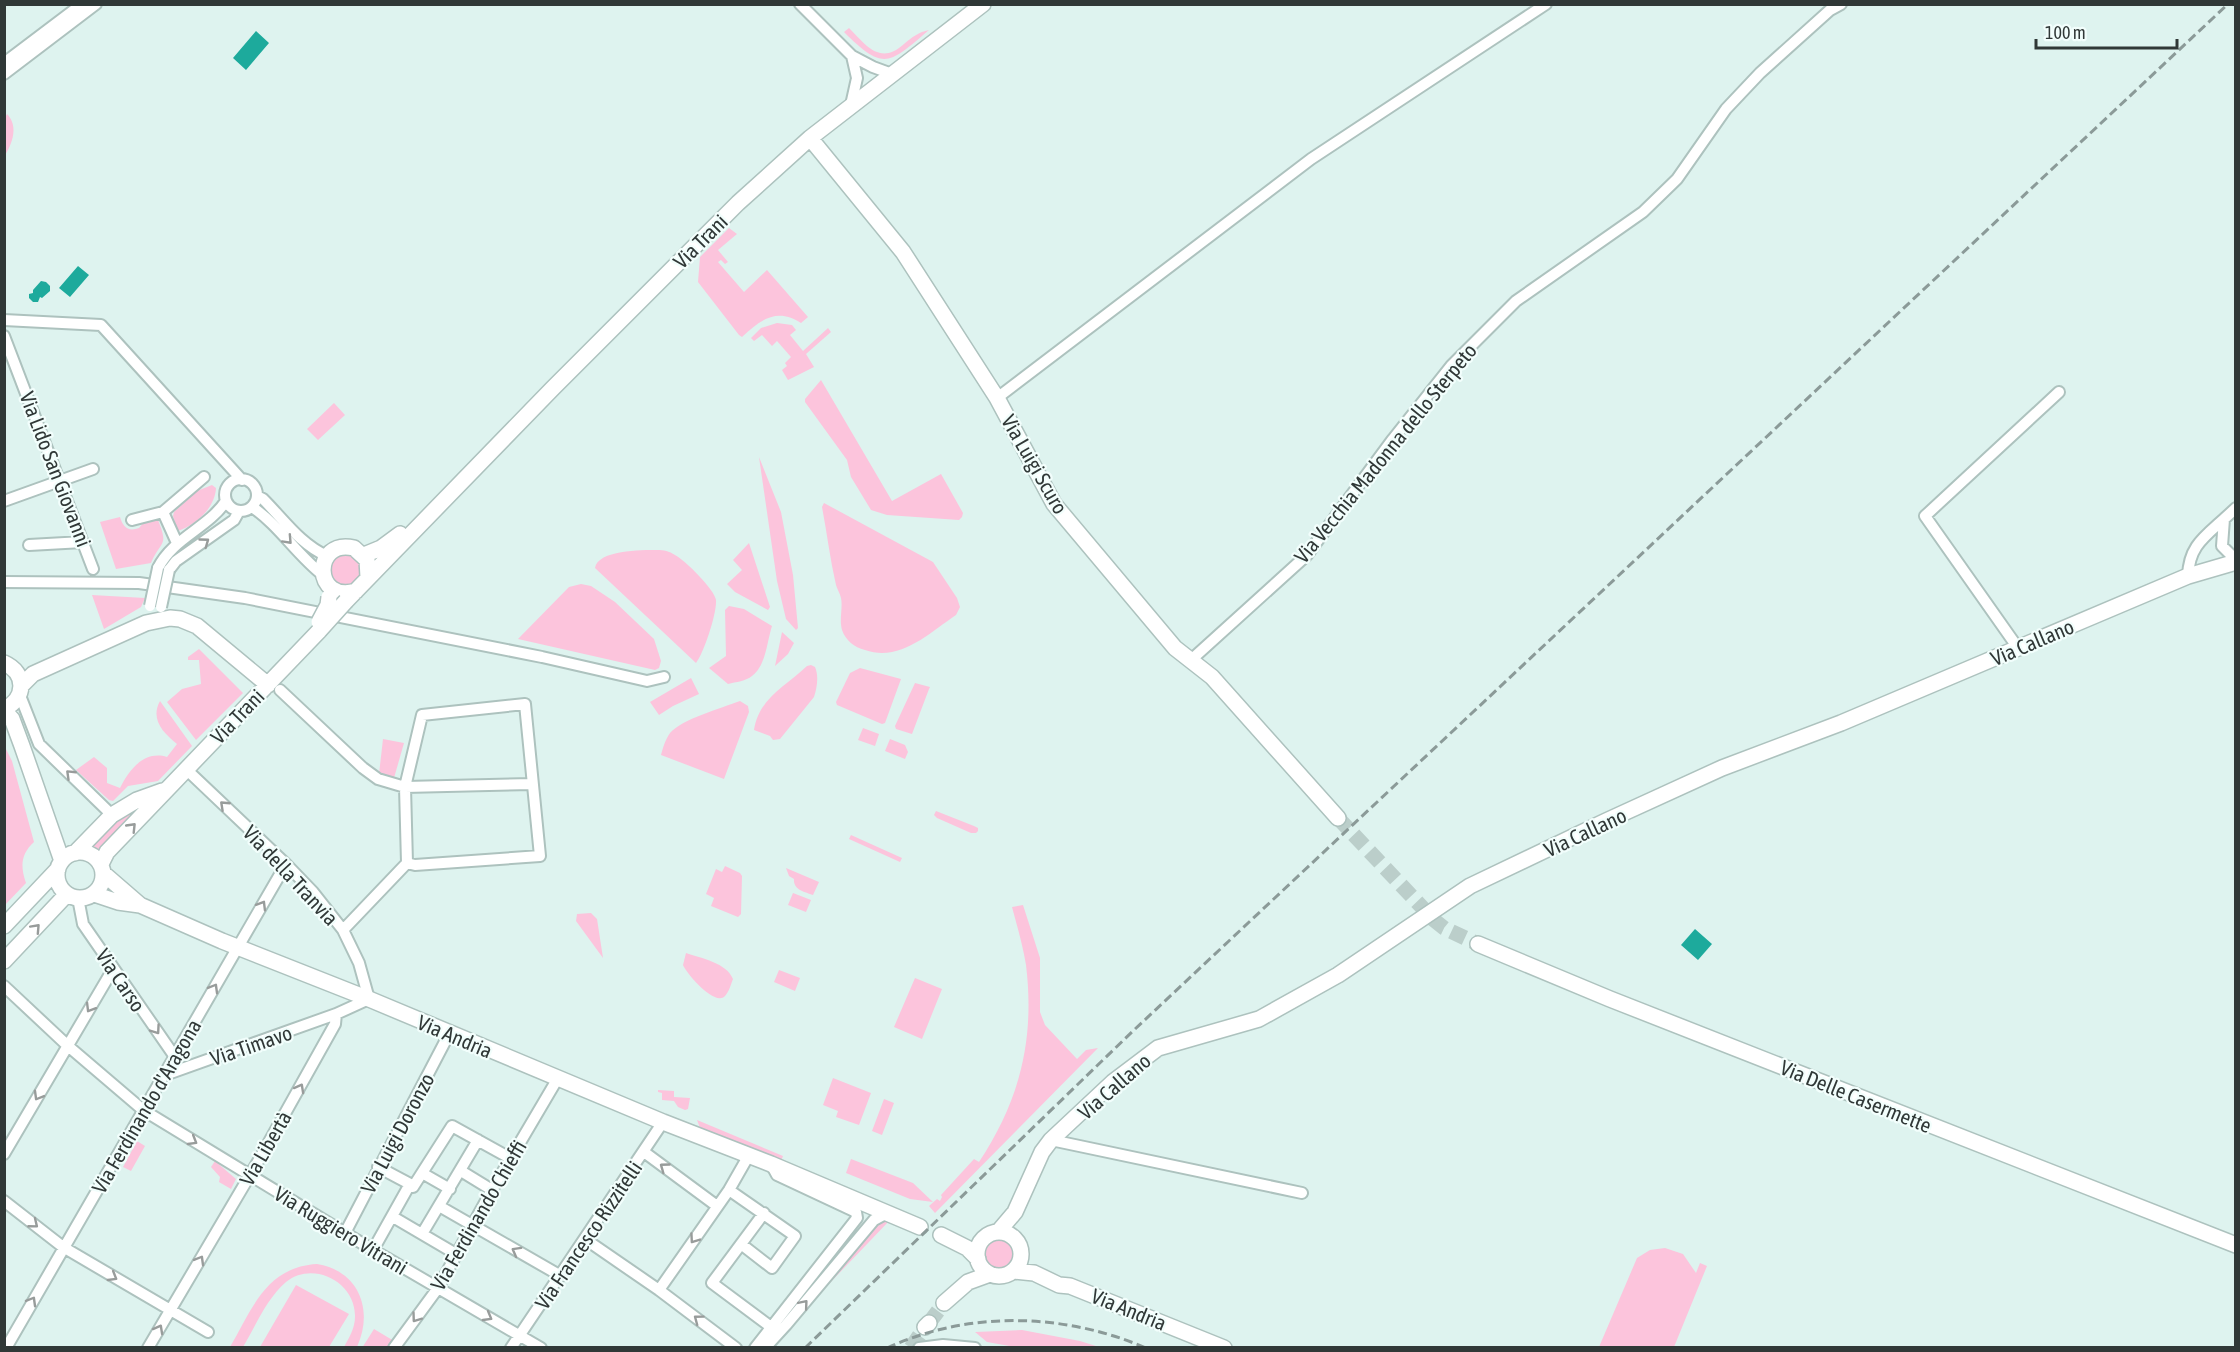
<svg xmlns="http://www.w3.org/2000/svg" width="2240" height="1352" font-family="'Asap Condensed',sans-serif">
  <rect width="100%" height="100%" fill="#def3ef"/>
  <path fill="#fcc4dc" d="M849,28C866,45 880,66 904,44C912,37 919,32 929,30C889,64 884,72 844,32Z
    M7,114C19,126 12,144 5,155V118Z
    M729,228L737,234L718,250L728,262L725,264L721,260L718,262L744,292L767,270L808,317L801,323C777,307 760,320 742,337L739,335L698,282L700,257Z
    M777,323L792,325L796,330L790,335L803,351L828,328L831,332L806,354L814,367L788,380L782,370L787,366L785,363L791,357L777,341L772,346L762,335L754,341L751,338L761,328Z
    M821,380L892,501L941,474L963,513L962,517L959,520L887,515L871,510L851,477L847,460L805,402V399Z
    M334,403L345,415L318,440L307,429Z
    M759,457L781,512L793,575L798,628L796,630L786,619L777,581Z
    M212,485L216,488C215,508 196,525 178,531L173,516L174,512L197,491Z
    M824,503L933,562L957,598L960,607L956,615C928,634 900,662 865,650C854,647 846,641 842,630C839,619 843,608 841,598C840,593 837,589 836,585C830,559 827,533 822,507Z
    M120,517C123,527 128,532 139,528L144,522L155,519L158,520C169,547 161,540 151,563L116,569L100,522Z
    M749,543L770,607L768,610L735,592L727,584L742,570L733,560Z
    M657,550C664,550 669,551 675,555C685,560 715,590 716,600C717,613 704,653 696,663L595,568C598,550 641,550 657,550Z
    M330 570a15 15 0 1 1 30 0a15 15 0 1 1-30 0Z
    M581,584L591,586L615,602L654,639L661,661L659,668L655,670L518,639L569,587Z
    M92,595L145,598L141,607L104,629Z
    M729,606L744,609L772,626C767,641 766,666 752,676C746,681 736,682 728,684L709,668L726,656L725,610Z
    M782,632L794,643L788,654L775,666Z
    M199,649L243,693L196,740L167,702L182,689L201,684L199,660H188V657Z
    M811,665L815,667C819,676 817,688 814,697L780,739L773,740L770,736L754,730C759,698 785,687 807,666Z
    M860,668L901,679L885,723L882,724L837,705L836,702L850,673Z
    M691,678L699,694L673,706L659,715L650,702Z
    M915,683L930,687L929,689L912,734L896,729L895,726Z
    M160,701L192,746L158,781L128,786L113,801L109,800L76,770L94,757L107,768V783L120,788C129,770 144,750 167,757L177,744C163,733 150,719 160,701Z
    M740,701L748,706L749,712L724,779L661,755C663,748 665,740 670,733C682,719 722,708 740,701Z
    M863,728L879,734L875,746L858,740Z
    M383,739L404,743L394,778L379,774Z
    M890,739L905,745L908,752L905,759L885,751Z
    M5,747L12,761L34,842C21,854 20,866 26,883L5,905Z
    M135,809L136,813L100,852L89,846L113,821Z
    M936,811L974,826L978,828V831L976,833H971L937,818L934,815Z
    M851,835L902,858L900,862L849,839Z
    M725,866L740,873L742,876L741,914L738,917L711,906L714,898L706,894L716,869L722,872Z
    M786,868L819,882L813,895C805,892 793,890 794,879L789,876Z
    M793,893L811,900L806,912L788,905Z
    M1023,905L1040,958V1012L1045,1025L1077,1059L1086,1050L1098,1048L935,1213L929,1206L937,1199L940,1201L942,1197L941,1195L974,1159L979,1162C1020,1100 1035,1039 1026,965C1023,946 1017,926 1012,907Z
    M591,913L597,919L603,958L576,921L577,914Z
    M686,953C701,958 727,963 733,979C731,984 729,992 725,996C715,1007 687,974 683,965Z
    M779,970L800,978L795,991L774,982Z
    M915,978L942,989L922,1039L894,1027Z
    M833,1078L871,1093L859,1125L836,1117L838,1111L823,1105Z
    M658,1090L674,1091V1097L690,1098L688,1109L685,1110L678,1107L674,1101L662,1100V1093L658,1092Z
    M884,1099L894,1103L882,1135L872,1131Z
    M697,1120L783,1156L781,1161L700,1128Z
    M137,1141L145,1146L131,1171L123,1167Z
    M851,1159L913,1183L933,1202L910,1199L846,1173Z
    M215,1161L236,1179L231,1189L219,1182L220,1177L211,1167Z
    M880,1220H890L824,1289Z
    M984 1254a16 16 0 1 1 32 0a16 16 0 1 1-32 0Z
    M1665,1248L1683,1254L1696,1273L1700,1263L1707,1266L1674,1347H1599L1637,1258L1650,1250Z
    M317,1264C359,1271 374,1310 357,1347H344C349,1338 355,1328 355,1317C356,1282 313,1260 286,1282C267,1298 255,1327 243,1347H230C252,1309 266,1267 317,1264Z
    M296,1285L349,1314L329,1347H260Z
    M374,1329L394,1341L389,1347L362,1348Z
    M1022,1330L1080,1341L1099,1347H1015L987,1342L975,1332Z"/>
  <path fill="#1daa9c" d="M256,31L269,43L246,70L233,58Z
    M78,266L89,275L70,297L59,288Z
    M41,281L46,282L50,286V291L42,298L40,297L38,302H33L29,298V294L33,293V290Z
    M1695,929L1712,944L1698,960L1681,945Z"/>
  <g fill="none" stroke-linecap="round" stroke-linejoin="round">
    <path stroke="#bbceca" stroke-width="15" stroke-dasharray="15 8" stroke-linecap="butt" d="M1338,818L1434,920L1444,928L1478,944
      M929,1323L944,1303
      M911,1348L925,1327"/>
    <g stroke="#adc2be" stroke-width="14">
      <path id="street" d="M800,4L852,56L873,67L892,74
        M4,63L82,4
        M4,74L96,4
        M851,105L857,78L852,56
        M4,320L101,325L242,480
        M4,336L93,569
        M997,398L1311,159L1546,4
        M225 495a16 16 0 1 1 32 0a16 16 0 1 1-32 0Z
        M257,496L263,499C283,519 301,545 327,556
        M4,501L93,469
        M252,507C279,525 297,555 323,575
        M163,512L177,543
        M2224,519L2236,508
        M132,520L163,512L204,477
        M29,545L83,542
        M158,568C173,538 208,528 226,501
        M169,570L176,561L234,520L239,511
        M2188,576C2189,547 2203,538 2224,519L2222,546L2236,560
        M4,582L139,583L245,598L542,657L647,681L664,677
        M2018,648L1925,516L2059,392
        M1191,660L1307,555L1393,439L1451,366L1516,301L1643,212L1677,179L1726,109L1760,73L1830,10L1841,4
        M280,690L363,768L378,779L405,787L532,784
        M21,698L39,744L112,815
        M78,898L83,924L175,1057
        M343,930L407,863L405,787L422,715L525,704L540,856L415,865L407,863
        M4,986L68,1046L143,1110L373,1250L541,1348
        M165,1075L336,1014
        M1051,1140L1302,1193
        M644,1152L717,1206
        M4,1154L113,969
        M461,1171L492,1190
        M422,1173L450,1189
        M410,1184L413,1187L452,1126L510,1158
        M729,1190L795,1236L772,1268L741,1244
        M4,1201L63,1247L208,1332
        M439,1206L561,1276
        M764,1213L712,1283L771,1327
        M393,1217L456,1254
        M345,1233L449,1034
        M422,1234L478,1140
        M585,1239L659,1290L736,1348
        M373,1250L410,1184L378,1167
        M659,1290L729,1190L749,1155
        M6,1348L286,864
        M148,1348L260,1158L335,1024L336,1014L369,999L359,963L343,930L313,892L286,864L186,769
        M394,1348L438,1288L492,1190L558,1078
        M511,1348L663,1122
        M755,1348L857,1218L856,1212L777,1175L771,1164
        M765,1348L786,1325L874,1220L885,1214
        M919,1348L943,1345L975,1348"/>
    </g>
    <g stroke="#adc2be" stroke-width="18">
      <path id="secondary" d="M810,138L903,252L997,398L1054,504L1175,648L1212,677L1338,818
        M364,555L381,548L400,534
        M356,591C313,604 312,538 354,548L367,560L368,577
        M346,601L553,388L738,203L810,138L983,4
        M4,663C27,673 26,699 4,709
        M22,685L33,674L146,623L170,618L180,619L197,626L268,685
        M4,710L12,719L22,746L62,861
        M57 875a23 23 0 1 1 46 0a23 23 0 1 1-46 0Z
        M75,853L112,815L137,800L162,791
        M101,864L107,852L319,631
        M103,873L140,905L222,941L369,999L663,1122L771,1164L920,1227
        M94,894L118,902L140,905
        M4,926L58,869
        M1478,944L1610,999L2236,1245
        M4,961L67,894
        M977 1254a22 22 0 1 1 44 0a22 22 0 1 1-44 0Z
        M998,1232L1015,1212L1042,1152L1051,1140L1113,1082L1158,1048L1259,1019L1338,975L1470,886L1606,821L1722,768L1841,723L2188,576L2236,562
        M941,1235L967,1248L978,1259
        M1013,1271L1034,1273L1059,1285L1070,1286L1224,1348
        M944,1303L968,1282L990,1274
        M925,1327L929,1323"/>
    </g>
    <use href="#street" stroke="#fff" stroke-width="10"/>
    <use href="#secondary" stroke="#fff" stroke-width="15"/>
    <path stroke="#8b9a98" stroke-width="3" stroke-dasharray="9 4.5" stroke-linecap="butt" d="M805,1348L1134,1030L2228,4
      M887,1348C969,1310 1065,1313 1146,1348"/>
    <g stroke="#adc2be" stroke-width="14" stroke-linecap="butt">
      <path id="street-bridge" d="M150,606L158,568
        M161,607L169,570"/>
    </g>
    <g stroke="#adc2be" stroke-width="18" stroke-linecap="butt">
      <path id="secondary-bridge" d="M319,622L328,605L329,597
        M319,631L346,601"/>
    </g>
    <use href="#street-bridge" stroke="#fff" stroke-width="10"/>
    <use href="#secondary-bridge" stroke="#fff" stroke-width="15"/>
  </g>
  <defs><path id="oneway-chevron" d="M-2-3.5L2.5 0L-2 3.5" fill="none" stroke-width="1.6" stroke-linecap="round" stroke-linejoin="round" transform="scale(1.5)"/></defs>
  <g stroke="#989c9b">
    <use href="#oneway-chevron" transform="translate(288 540) rotate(47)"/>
    <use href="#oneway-chevron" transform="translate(205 542) rotate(-36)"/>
    <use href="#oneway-chevron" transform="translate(70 774) rotate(-136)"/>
    <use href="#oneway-chevron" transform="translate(224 805) rotate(-137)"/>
    <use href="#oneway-chevron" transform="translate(132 827) rotate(-46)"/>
    <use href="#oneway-chevron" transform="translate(262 905) rotate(-59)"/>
    <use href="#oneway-chevron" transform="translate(36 928) rotate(-47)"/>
    <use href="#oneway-chevron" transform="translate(214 988) rotate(-60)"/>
    <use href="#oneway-chevron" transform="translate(90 1008) rotate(121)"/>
    <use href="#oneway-chevron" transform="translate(156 1030) rotate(55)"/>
    <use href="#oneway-chevron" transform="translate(300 1088) rotate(-61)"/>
    <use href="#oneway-chevron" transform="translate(38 1096) rotate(120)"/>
    <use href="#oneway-chevron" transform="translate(193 1141) rotate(31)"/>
    <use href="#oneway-chevron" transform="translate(664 1167) rotate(-144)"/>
    <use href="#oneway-chevron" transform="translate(34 1224) rotate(39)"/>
    <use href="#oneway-chevron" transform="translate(694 1239) rotate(125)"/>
    <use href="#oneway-chevron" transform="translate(516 1251) rotate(-151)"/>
    <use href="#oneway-chevron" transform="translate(200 1260) rotate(-60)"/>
    <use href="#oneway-chevron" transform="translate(113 1277) rotate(31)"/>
    <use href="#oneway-chevron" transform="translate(32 1301) rotate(-60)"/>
    <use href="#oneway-chevron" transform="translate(804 1304) rotate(-50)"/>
    <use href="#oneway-chevron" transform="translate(488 1317) rotate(30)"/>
    <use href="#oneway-chevron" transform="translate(416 1318) rotate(126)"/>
    <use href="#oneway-chevron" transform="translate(698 1319) rotate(-143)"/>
    <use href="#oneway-chevron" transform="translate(159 1329) rotate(-61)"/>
  </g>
  <g text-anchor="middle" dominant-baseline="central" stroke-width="4.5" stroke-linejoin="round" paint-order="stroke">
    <g font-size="21" fill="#303837" stroke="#f2fefc">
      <text transform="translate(700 241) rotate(-45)">Via Trani</text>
      <text transform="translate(1385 453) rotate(-51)">Via Vecchia Madonna dello Sterpeto</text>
      <text transform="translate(1035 464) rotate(60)">Via Luigi Scuro</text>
      <text transform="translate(56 469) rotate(69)">Via Lido San Giovanni</text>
      <text transform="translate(2032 642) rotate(-23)">Via Callano</text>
      <text transform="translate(237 716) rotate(-46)">Via Trani</text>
      <text transform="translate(1585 832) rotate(-25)">Via Callano</text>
      <text transform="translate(291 875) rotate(47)">Via della Tranvia</text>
      <text transform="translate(121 980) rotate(56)">Via Carso</text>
      <text transform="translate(455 1036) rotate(23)">Via Andria</text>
      <text transform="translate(251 1045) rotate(-19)">Via Timavo</text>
      <text transform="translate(1114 1086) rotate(-41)">Via Callano</text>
      <text transform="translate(1856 1096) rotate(22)">Via Delle Casermette</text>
      <text transform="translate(146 1106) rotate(-60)">Via Ferdinando d'Aragona</text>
      <text transform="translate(397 1133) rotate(-62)">Via Luigi Doronzo</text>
      <text transform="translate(265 1148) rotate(-60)">Via Libertà</text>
      <text transform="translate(478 1215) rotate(-60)">Via Ferdinando Chieffi</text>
      <text transform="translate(341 1230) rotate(31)">Via Ruggiero Vitrani</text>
      <text transform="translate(588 1235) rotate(-56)">Via Francesco Rizzitelli</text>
      <text transform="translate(1129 1309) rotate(22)">Via Andria</text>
    </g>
  </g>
  <rect width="2240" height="1352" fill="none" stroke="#303837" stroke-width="12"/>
  <path d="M2036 39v9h141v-9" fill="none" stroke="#303837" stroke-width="3"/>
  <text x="2045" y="39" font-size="18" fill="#303837" stroke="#f2fefc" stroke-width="4.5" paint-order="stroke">100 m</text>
</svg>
